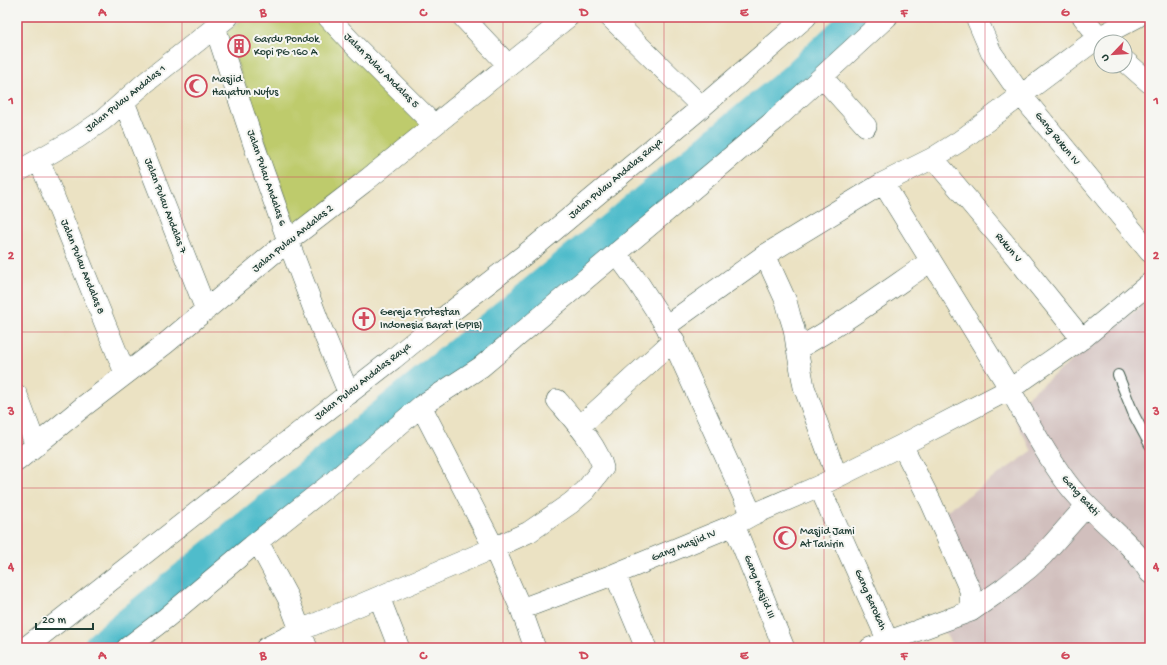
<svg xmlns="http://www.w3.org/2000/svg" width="1167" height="665" font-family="'Gochi Hand',sans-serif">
  <rect width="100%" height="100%" fill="#f6f6f2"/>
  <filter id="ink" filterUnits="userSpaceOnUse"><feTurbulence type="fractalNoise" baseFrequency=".025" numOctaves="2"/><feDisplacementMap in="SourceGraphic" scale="8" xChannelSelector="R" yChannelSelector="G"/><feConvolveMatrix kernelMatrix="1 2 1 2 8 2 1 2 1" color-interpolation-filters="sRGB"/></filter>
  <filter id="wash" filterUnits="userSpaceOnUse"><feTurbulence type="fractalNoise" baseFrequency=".012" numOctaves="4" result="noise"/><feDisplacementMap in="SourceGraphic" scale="16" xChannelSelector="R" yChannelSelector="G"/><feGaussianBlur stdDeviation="0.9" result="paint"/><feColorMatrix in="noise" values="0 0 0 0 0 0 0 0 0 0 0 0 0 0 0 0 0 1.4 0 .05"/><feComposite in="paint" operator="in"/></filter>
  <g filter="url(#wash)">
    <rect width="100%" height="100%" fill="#ebe2c3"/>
    <path fill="#d1bfbd" d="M1150,299V648H954L938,622L977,602L942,514L1032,451L1010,410Z"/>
    <path fill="#becb6c" stroke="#6e8450" d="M245,17H319L425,124L296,227L226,32Z"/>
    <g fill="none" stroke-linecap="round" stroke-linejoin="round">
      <path stroke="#50bccb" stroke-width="34" d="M100,648L791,83L861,17"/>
    </g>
  </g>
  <g filter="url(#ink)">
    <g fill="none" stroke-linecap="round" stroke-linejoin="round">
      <g stroke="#3e5649" stroke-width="12">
        <path id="service" d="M1118,375L1134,415L1150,445"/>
      </g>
      <g stroke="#3e5649" stroke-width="22">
        <path id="minor" d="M328,17L356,47L434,125
          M463,17L509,66
          M610,17L702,107
          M976,17L991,52L1021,95L1150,252
          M1083,17L1103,42
          M215,27L254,145L288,241L318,320L349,394
          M1125,61L1150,83
          M822,77L866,126
          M124,102L206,310
          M933,158L1011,251L1082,339
          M39,160L125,373
          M17,172L77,138L103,120L145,83L228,17
          M883,183L1010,389C1021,410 1033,430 1045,450C1055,466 1064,481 1077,495C1101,522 1132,542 1150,573
          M616,253L639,284L666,326L752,515
          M765,255L786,301L790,316L794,329L797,349L804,387L837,477
          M666,326L765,255L883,183L933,158L960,141L1099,37L1137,17
          M797,349C844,323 887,291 931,261
          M17,395L36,446
          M421,406L494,548L521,609L535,648
          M579,427L674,340
          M902,445L931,502L970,590L971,611
          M17,461L84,406L165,344L288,241L363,183L568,17
          M819,486L891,648
          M734,525L784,648
          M258,542L288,598L307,648
          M615,574L646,648
          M379,597L399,648
          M521,609L615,574L734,525L752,515L819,486L902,445L1010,389L1082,339L1150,283
          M25,648L252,469L393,359L442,319L532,249L702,107L806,17
          M127,648L166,618L252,546L334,481L421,406L481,367L775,120L887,17
          M266,648L301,630L494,548L529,532L571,503L585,491L603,468C598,446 572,418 557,400
          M870,648L971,611L1004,588L1029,568L1042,556L1086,506"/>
      </g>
      <use href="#service" stroke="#fff" stroke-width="10"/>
      <use href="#minor" stroke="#fff" stroke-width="21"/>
    </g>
  </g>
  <path fill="none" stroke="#d1495b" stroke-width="1" stroke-opacity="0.55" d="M182,17V648M343,17V648M503,17V648M664,17V648M824,17V648M985,17V648M17,177H1150M17,332H1150M17,488H1150"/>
  <defs>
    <g id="building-ring" transform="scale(1.15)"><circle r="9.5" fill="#f6f6f2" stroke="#d1495b" stroke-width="1.5"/><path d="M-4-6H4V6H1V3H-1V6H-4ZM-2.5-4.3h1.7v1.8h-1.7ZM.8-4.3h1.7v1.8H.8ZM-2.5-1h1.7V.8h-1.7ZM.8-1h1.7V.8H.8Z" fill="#d1495b"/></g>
    <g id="mosque-ring" transform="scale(1.15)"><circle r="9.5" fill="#f6f6f2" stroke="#d1495b" stroke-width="1.5"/><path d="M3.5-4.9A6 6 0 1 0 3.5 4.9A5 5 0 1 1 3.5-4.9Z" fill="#d1495b"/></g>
    <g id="church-ring" transform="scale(1.15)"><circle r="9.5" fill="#f6f6f2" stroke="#d1495b" stroke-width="1.5"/><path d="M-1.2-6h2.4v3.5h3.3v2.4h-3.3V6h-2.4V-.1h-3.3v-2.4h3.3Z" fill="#d1495b"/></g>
  </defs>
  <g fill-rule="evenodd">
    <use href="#building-ring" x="239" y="46"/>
    <use href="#mosque-ring" x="196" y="86"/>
    <use href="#church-ring" x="364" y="319"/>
    <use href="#mosque-ring" x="785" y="538"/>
  </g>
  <g text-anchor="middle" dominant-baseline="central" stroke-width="4" stroke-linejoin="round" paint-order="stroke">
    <g font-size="11" fill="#1f3d34" stroke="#f6f6f2" text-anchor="start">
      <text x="254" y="40">Gardu Pondok<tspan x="254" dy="13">Kopi PG 160 A</tspan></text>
      <text x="212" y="80">Masjid<tspan x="212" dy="13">Hayatun Nufus</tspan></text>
      <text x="380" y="313">Gereja Protestan<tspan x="380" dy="13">Indonesia Barat (GPIB)</tspan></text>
      <text x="800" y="532">Masjid Jami<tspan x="800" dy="13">At Tahirin</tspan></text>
    </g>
    <g font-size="11" fill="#1f3d34" stroke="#f6f6f2">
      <text transform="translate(381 71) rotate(45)">Jalan Pulau Andalas 5</text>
      <text transform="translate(126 99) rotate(-39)">Jalan Pulau Andalas 1</text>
      <text transform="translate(1057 139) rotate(51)">Gang Rukun IV</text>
      <text transform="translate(266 178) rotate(71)">Jalan Pulau Andalas 6</text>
      <text transform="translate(616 179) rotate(-40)">Jalan Pulau Andalas Raya</text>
      <text transform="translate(165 206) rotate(69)">Jalan Pulau Andalas 7</text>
      <text transform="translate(293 239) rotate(-39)">Jalan Pulau Andalas 2</text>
      <text transform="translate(1008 248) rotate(50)">Rukun V</text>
      <text transform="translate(82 267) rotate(68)">Jalan Pulau Andalas 8</text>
      <text transform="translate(363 382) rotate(-38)">Jalan Pulau Andalas Raya</text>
      <text transform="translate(1080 496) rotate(48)">Gang Bakti</text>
      <text transform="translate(684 546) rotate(-22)">Gang Masjid IV</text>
      <text transform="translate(759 587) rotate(68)">Gang Masjid III</text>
      <text transform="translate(870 600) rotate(66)">Gang Barokah</text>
    </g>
  </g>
  <rect width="1167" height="665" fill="none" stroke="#f6f6f2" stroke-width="44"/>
  <g transform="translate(1113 54) rotate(245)"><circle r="19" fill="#f6f6f2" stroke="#a0aca6"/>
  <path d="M0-3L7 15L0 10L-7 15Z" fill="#d1495b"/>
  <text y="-6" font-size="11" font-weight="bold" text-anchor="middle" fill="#1f3d34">U</text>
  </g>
  <path d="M36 623v6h57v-6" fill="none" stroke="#1f3d34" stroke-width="2"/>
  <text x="42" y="623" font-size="12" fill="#1f3d34" stroke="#f6f6f2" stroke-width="3" paint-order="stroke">20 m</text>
  <rect x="22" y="22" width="1123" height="621" fill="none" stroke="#d1495b" stroke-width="1.5"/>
  <g font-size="13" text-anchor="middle" font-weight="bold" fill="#d1495b">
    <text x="102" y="16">A</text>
    <text x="263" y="16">B</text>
    <text x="423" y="16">C</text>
    <text x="584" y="16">D</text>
    <text x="744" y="16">E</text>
    <text x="904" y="16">F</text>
    <text x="1065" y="16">G</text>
    <text x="11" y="104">1</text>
    <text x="1156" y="104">1</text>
    <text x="11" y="259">2</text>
    <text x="1156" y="259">2</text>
    <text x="11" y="415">3</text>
    <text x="1156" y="415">3</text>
    <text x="11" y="570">4</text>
    <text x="1156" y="570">4</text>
    <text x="102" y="659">A</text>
    <text x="263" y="659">B</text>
    <text x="423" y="659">C</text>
    <text x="584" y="659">D</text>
    <text x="744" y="659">E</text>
    <text x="904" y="659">F</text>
    <text x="1065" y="659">G</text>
  </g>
</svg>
